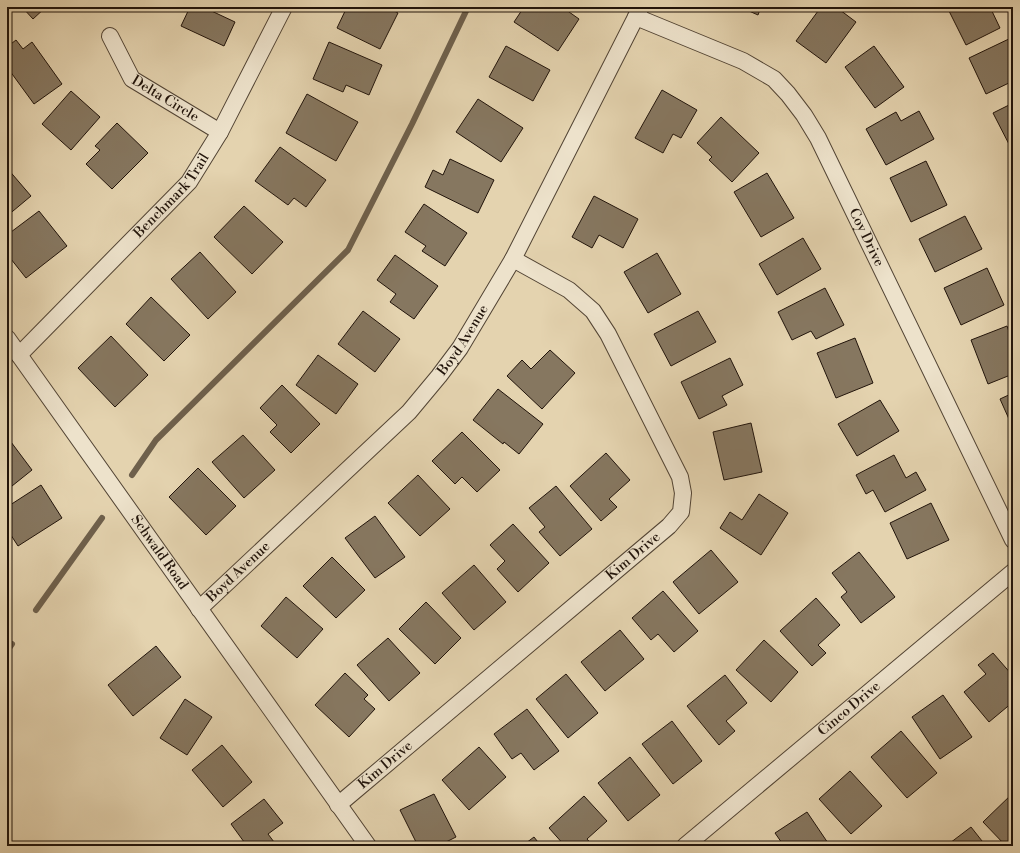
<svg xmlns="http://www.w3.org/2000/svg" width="1020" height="853" font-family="'Libre Bodoni',serif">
  <rect width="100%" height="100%" fill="#e4d3af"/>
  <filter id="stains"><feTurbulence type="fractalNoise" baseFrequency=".005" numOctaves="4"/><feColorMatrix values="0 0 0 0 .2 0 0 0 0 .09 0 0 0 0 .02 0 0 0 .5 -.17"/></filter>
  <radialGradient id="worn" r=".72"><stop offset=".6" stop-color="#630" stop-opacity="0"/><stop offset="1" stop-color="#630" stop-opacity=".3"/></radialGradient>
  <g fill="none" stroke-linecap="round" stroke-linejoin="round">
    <path stroke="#6e604c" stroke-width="6" d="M132,475L156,440L348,250L412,124L468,7
      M36,610L102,518
      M7,651L12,644"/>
  </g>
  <path fill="#867760" stroke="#21140b" d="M22,7H46L33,19Z
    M190,7H203L235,22L224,46L181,26Z
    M347,7H387L398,13L380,49L337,28Z
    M524,7H562L579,19L558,51L514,22Z
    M740,7H761L758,15Z
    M821,7H836L856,22L826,63L796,41Z
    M947,7H990L1000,28L966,45Z
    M1013,37V81L986,94L969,58Z
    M16,40L23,49L32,42L62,84L34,104L7,67V47Z
    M329,42L382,65L369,95L346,85L343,92L313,79Z
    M506,46L550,70L533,101L489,77Z
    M874,46L904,87L875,108L845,67Z
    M662,90L697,110L681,138L673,134L663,153L635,138Z
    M71,91L100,117L71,150L42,124Z
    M307,94L358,122L336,161L286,133Z
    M478,99L523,128L501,162L456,132Z
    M1013,103V149L1012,150L993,113Z
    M919,111L934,139L886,165L866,129L896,112L901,121Z
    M721,117L759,153L732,182L709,160L712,157L697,143Z
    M117,123L148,153L112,189L86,164L100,150L95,146Z
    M280,147L326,180L306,207L294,198L288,205L255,181Z
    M450,159L494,180L478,213L425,187L433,170L443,175Z
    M926,161L947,205L911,222L890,178Z
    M7,168L31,196L7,216Z
    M767,173L794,218L761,237L734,192Z
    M594,196L638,219L623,248L599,235L592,248L572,237Z
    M424,204L467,233L445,266L422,251L426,246L405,232Z
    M244,206L283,242L252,274L214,237Z
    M39,211L67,246L26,278L7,254V235Z
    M965,216L982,249L935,272L919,239Z
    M803,238L821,269L777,295L759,264Z
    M200,252L236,292L208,319L171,279Z
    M657,253L681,294L648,313L624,272Z
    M395,255L438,286L414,319L390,302L396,294L377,280Z
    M987,268L1004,305L961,325L944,288Z
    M825,288L844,325L816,339L811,331L792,340L778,312Z
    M151,297L190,335L164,361L126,324Z
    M363,311L400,339L375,372L338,344Z
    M698,311L716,342L671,366L654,334Z
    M1007,326L1013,343V374L988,384L971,340Z
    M111,336L148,375L115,407L78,368Z
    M855,338L873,383L836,398L817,353Z
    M550,350L575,373L542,409L507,376L522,360L531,369Z
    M318,355L358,384L336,414L296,385Z
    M730,358L743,385L722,396L727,405L699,419L681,382Z
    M282,385L320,424L291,453L270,432L277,425L260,408Z
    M498,389L543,424L519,454L504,442L503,444L473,420Z
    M1013,393V428L1000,399Z
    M880,400L899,431L857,456L838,424Z
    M751,423L762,472L724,480L713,432Z
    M462,432L500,470L477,492L462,477L455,484L432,461Z
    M243,435L275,470L244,498L212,462Z
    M8,438L32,470L7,490V439Z
    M606,453L630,480L609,499L617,507L601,521L570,486Z
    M894,455L906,478L916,472L926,490L885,512L873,490L866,494L856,475Z
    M198,468L236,506L206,535L169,497Z
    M418,475L450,509L420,536L388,503Z
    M41,485L62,518L18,546L7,529V507Z
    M556,486L592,529L560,556L539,532L545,527L529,508Z
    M759,494L788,513L761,555L720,528L730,512L742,520Z
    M931,503L949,540L907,559L890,523Z
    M375,516L405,557L375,578L345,538Z
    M513,524L549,563L518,592L497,569L505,561L490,545Z
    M711,550L738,582L699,614L673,582Z
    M859,552L895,597L861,623L841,597L847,592L832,573Z
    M332,557L365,590L336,618L303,586Z
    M474,565L506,602L474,630L442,593Z
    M663,591L698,631L674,652L658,634L651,640L632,618Z
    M286,597L323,629L297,658L261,626Z
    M816,598L840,625L818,645L826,653L812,666L780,631Z
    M426,602L461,638L435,664L399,629Z
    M620,630L644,659L605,691L581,662Z
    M388,638L420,673L389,701L357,665Z
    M764,640L798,672L771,702L736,670Z
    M156,646L181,677L133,716L108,685Z
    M993,653L1013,676V702L989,722L964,692L986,674L978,665Z
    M345,673L368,695L364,699L375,709L349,737L315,705Z
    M566,674L598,713L568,738L536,699Z
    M725,675L747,703L726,721L735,731L719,745L687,706Z
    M943,695L972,737L940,759L912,717Z
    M185,699L212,717L187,755L160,738Z
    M527,709L559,751L534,770L521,753L512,759L494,734Z
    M672,721L702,761L673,784L642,744Z
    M901,731L937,773L907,798L871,757Z
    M222,745L252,782L223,807L192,770Z
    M479,747L506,777L469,810L442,780Z
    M630,757L660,795L628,821L598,783Z
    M850,771L882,806L851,834L819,799Z
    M1013,793V846H1006L983,822Z
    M434,794L456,837L438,846H418L400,810Z
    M584,796L607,821L587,839L593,846H565L549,828Z
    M264,799L283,823L268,834L277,846H247L231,824Z
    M807,812L830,846H784L775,833Z
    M971,827L986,846H946Z
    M534,837L541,846H522Z"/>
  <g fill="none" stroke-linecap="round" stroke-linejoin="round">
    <g stroke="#524434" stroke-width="18">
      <g id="minor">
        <path id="s1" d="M636,17L743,61L774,79L788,94L804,115L818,138L1013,540"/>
        <path id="s2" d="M110,36L132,79L220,132"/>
        <path id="s3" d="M7,338L368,846"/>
        <path id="s4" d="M19,355L189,182L220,132L284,7"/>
        <path id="s5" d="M199,609L409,412L439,376L460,348L513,259L641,7"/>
        <path id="s6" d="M338,805L669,526L681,512L683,493L680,477L608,334L593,311L569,290L513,259"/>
        <path id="s7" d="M685,846L1013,572"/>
      </g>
    </g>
    <use href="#minor" stroke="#ede2cb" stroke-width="16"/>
  </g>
  <g text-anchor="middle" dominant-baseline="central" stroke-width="3" stroke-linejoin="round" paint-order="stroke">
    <g font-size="14" fill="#21140b" stroke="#ede2cb">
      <text stroke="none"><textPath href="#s2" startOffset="87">Delta Circle</textPath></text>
      <text stroke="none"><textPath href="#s4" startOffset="221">Benchmark Trail</textPath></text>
      <text stroke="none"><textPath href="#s1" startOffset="336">Coy Drive</textPath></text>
      <text stroke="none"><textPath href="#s5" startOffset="378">Boyd Avenue</textPath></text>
      <text stroke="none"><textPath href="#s3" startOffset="263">Schwald Road</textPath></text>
      <text stroke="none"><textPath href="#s6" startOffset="386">Kim Drive</textPath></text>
      <text stroke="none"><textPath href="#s5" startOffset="54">Boyd Avenue</textPath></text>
      <text stroke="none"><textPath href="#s7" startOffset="214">Cinco Drive</textPath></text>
      <text stroke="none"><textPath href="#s6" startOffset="62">Kim Drive</textPath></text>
    </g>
  </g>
  <rect width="1020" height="853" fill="none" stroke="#e4d3af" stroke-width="24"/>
  <rect x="8" y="8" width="1004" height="837" fill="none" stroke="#21140b" stroke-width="2"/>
  <rect x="12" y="12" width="996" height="829" fill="none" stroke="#21140b"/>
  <rect width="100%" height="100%" filter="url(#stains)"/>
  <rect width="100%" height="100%" fill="url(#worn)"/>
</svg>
